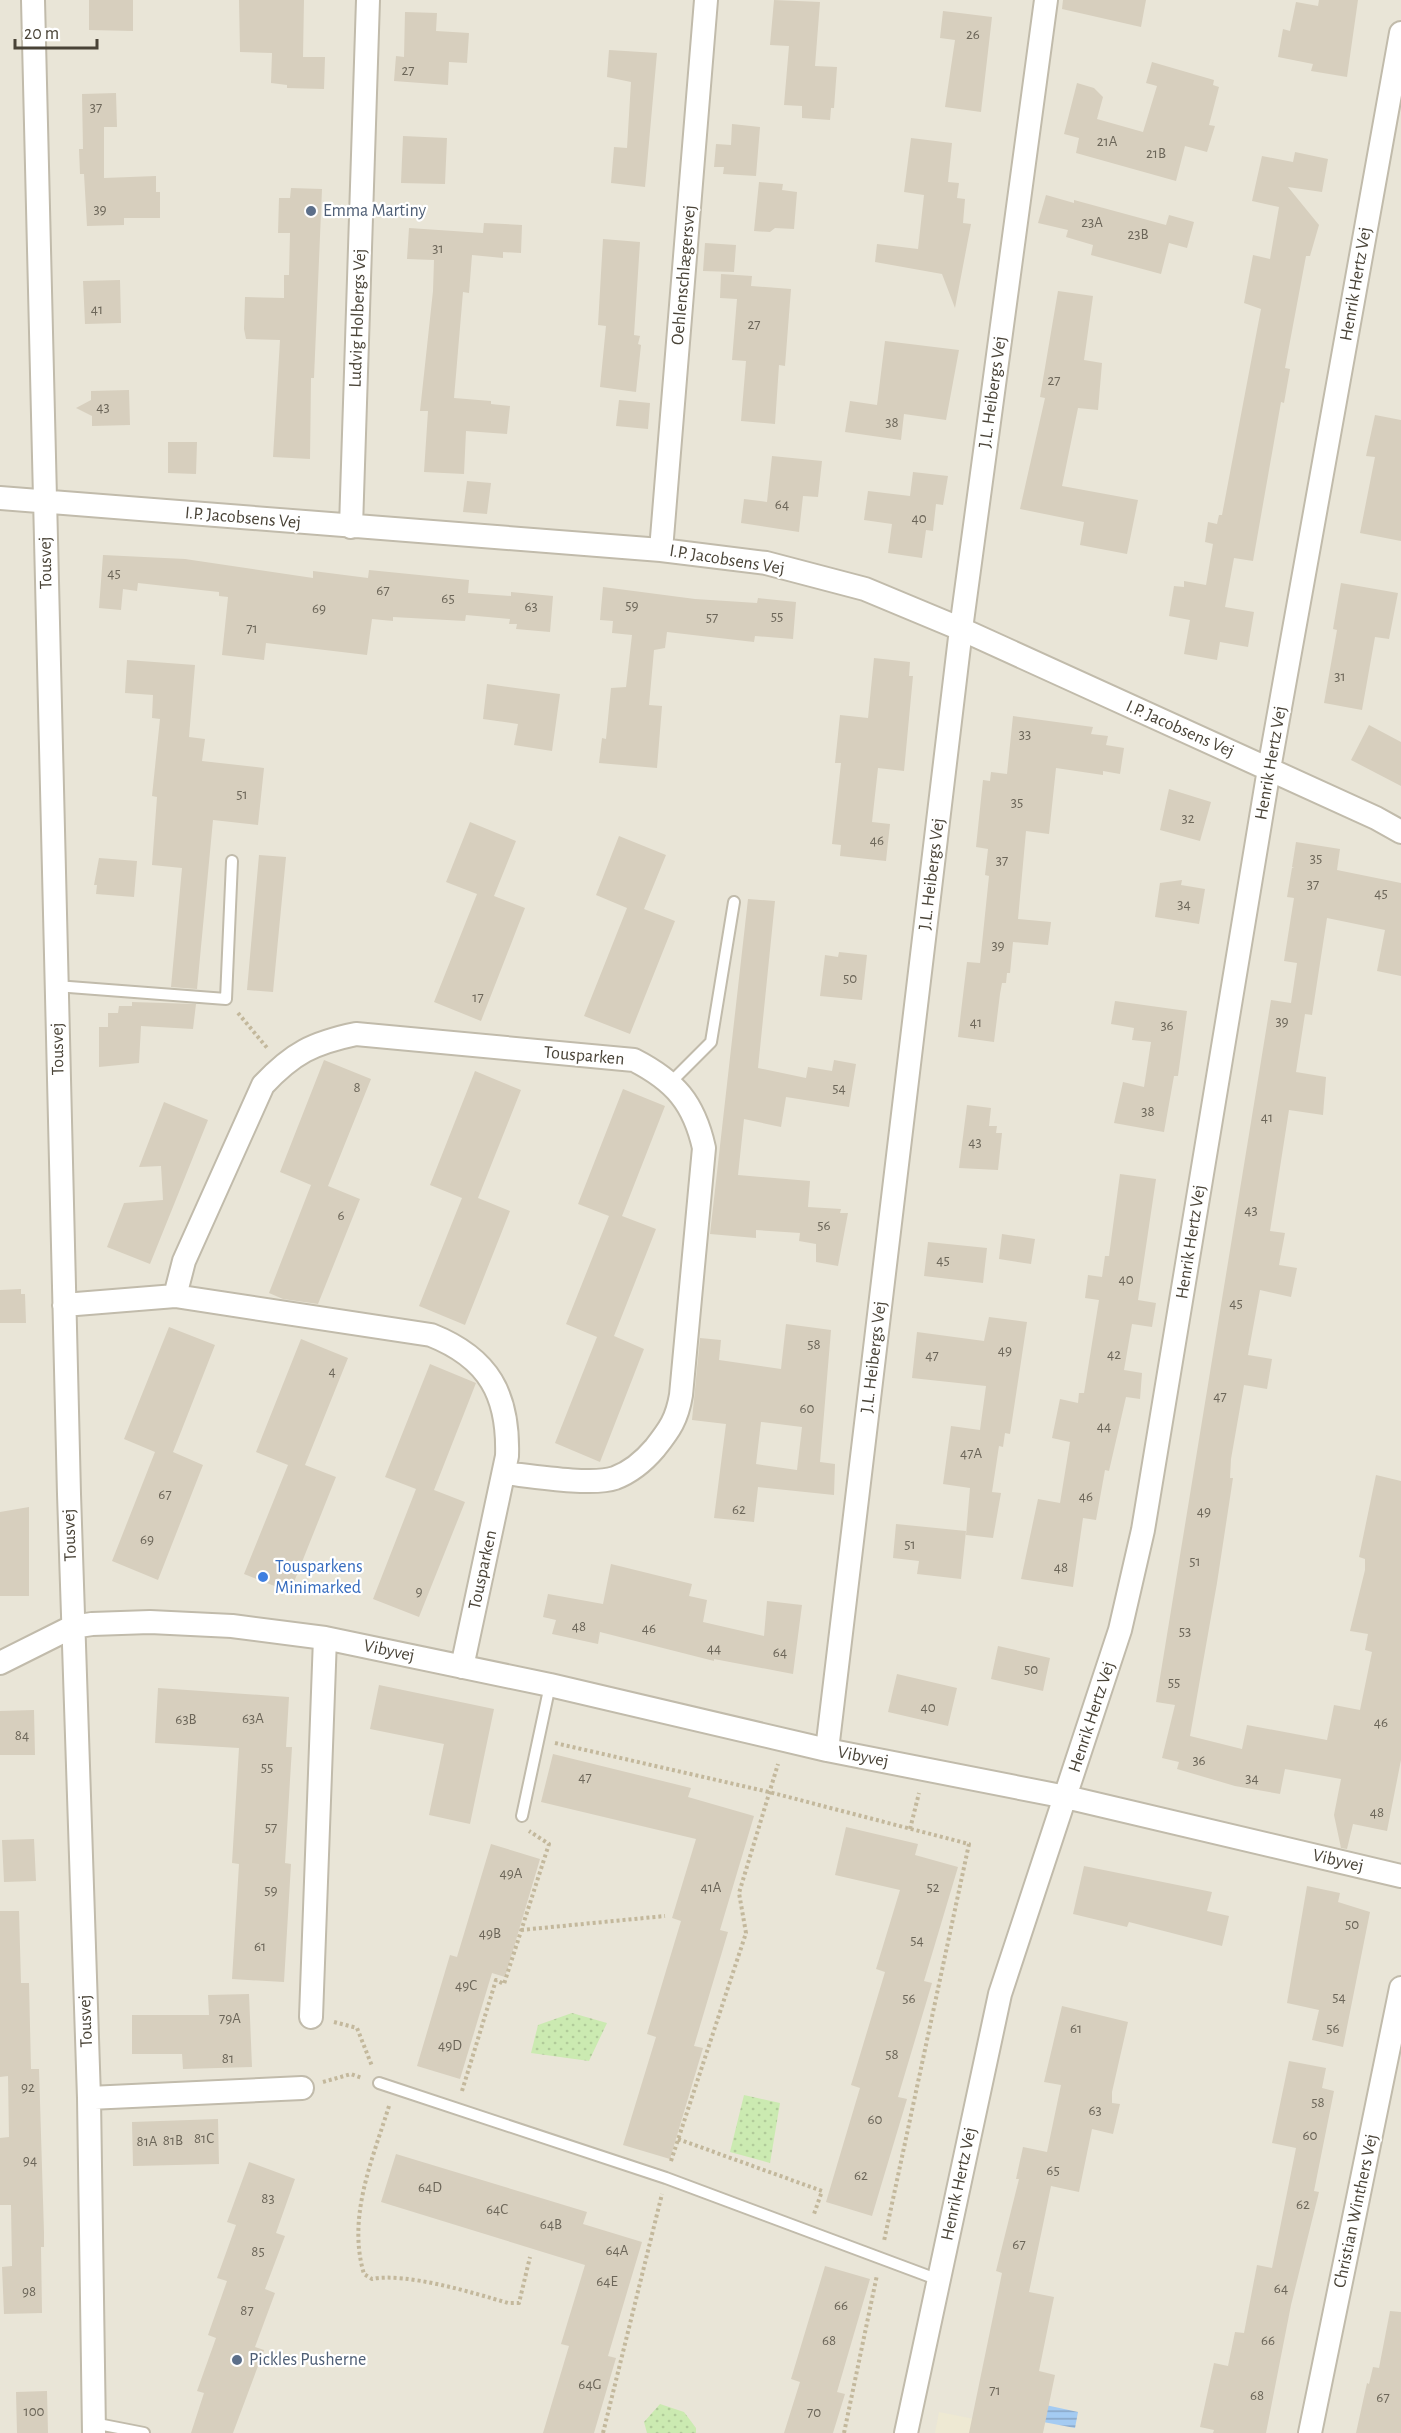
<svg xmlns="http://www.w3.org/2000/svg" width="1401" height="2433" font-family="'Alegreya Sans',sans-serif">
  <defs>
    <pattern id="grass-dots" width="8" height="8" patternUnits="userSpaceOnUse" patternTransform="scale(1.5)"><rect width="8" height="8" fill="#cbeab1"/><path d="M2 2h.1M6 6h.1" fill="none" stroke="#b0ca99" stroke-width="1.8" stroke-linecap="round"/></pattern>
    <pattern id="water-rules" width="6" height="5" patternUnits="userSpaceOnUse" patternTransform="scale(1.5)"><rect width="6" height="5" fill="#a4cbf2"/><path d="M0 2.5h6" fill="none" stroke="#88a6c5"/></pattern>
  </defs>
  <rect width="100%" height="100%" fill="#f5f2e9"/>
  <path fill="#e9e5d7" d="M0,0H1401V2433H0Z"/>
  <path fill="#eee9d3" d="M939,2412L1045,2433H935Z"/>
  <path fill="url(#grass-dots)" d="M572,2013L607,2023L589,2061L531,2053L538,2025Z
    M744,2095L780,2103L770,2163L730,2152Z
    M660,2404L684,2412L696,2428V2433H647L644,2422Z"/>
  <path fill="url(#water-rules)" d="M1041,2404L1078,2412L1075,2428L1038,2421Z"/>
  <path fill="#d7cfbe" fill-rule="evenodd" d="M89,0H133V31L89,30Z
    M239,0H304L303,57H325L324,89L287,88V85L271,83L272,53L240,52Z
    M774,0L820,2L815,66L837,67L834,108H831L830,120L802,118V106L784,105L789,46L770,45Z
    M1063,0H1146L1141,27L1062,9Z
    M1319,0H1358L1347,77L1311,71L1313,64L1278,57L1283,29L1290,31L1296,2L1318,6Z
    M943,11L992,17L981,112L945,107L955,40L940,38Z
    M405,12L437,13L436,31L469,33L467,63L449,62L448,85L394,81L396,56L404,57Z
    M609,50L657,53L645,187L611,183L614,147L627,148L631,82L607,77Z
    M1152,62L1214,80L1213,85L1219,87L1209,125L1215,126L1207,152L1185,146L1176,181L1076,153L1079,138L1064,134L1077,83L1094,88L1103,97L1097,119L1143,132L1157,86L1146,83Z
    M116,93L117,127H104V178L156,176V192H160V218H124V225L87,226L84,174H80L79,149H83L82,94Z
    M732,124L760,127L756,176L723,174L724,167H714L716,144L731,145Z
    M403,136L447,138L445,184L401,183Z
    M911,138L952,143L948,182L959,183L957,198L965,199L963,223L971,224L955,308L942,274L875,262L877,244L918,249L924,195L904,192Z
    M1295,152L1328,159L1322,192L1288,187L1319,225L1310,256H1306L1285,368L1290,369L1284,403L1281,402L1253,561L1234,558L1225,607L1254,612L1248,647L1220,642L1217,660L1184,654L1190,620L1169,616L1174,586L1184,587V581L1206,585L1213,544L1205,542L1208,522L1217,524L1219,515H1222L1261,309L1244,303L1253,255L1270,259L1279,207L1252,201L1262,156L1293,162Z
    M759,182L783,184L782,190L797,192L794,229L775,228L770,232L754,231Z
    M291,188L322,189L314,378H311L310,459L273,457L280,340L246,339L244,329L245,297L284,298V275H289L290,233H278L279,198H290Z
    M1046,195L1074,203V200L1166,225L1169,215L1194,222L1187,248L1169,243L1161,274L1091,255L1093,245L1066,237L1068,230L1038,223Z
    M484,223L522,225L521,253L503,252V258L472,255L469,293L463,292L454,398L491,401V404L510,406L507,434L466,431L464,474L424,472L428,411H420L433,291L434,260L407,259L409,228L483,233Z
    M603,239L640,242L634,335L640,336L638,344L641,345L636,392L600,387L606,326L598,325Z
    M705,243L736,245L734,272L703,271Z
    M721,274L752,276L751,286L791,289L785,366L779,365L775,424L741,421L746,361L732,360L737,299L720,298Z
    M120,280L121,323L85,324L83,281Z
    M1058,291L1093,296L1084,360L1102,363L1098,410L1078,408L1062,486L1138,500L1127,554L1080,545L1084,522L1020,509L1045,398L1040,397Z
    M885,341L959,350L946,420L904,414L901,440L845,432L850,401L877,405Z
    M129,390L130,425L92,426V416L76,408L91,400V391Z
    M619,400L650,403L648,429L616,426Z
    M1375,415L1401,420V541L1360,533L1375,457L1366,456Z
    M168,442H197L196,474L168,473Z
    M772,456L822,461L818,497L803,496L799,532L741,523L744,499L767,502Z
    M913,472L948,476L943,505L936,504L933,531L926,530L922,558L888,553L892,524L864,520L868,491L910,496Z
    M467,481L491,483L487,514L463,512Z
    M103,555L185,559L313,578V571L368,578L369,570L469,580L468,593L511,596V592L553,596L550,632L516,629L517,624H509L510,619L466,615L465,621L393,617V621L372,619L367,655L266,643L264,660L222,655L228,597L219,596V592L138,583L137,591L123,589L121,610L99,608Z
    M1341,583L1398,593L1389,639L1375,637L1362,710L1324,703L1337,630L1333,629Z
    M603,587L695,599L757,603L758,598L796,602L793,639L755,636L754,642L667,632L665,648L654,650L649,705L662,706L657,768L599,763L602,738L606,739L611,688L626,687L632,635L612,633L613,621L600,620Z
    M874,658L910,662L909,676H913L904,771L878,768L872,822L890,824L886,861L840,856L841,845L832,844L841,763H835L840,715L868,718Z
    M127,660L195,665L189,737L205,739L202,761L264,768L258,825L213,820L197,989L171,987L182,868L152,865L157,797L152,796L160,719L152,718L153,695L125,693Z
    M487,684L560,694L552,751L514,745L518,724L483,719Z
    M1013,716L1093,727L1091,734L1108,736L1106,745L1124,748L1120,774L1103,771V775L1056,768L1049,834L1026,831L1018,919L1051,922L1048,945L1013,942L1010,973H1007L1006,983H1002L1000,994L994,1042L958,1037L967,962L980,963L989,876L985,875L988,849L976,847L983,780L990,781L991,772L1007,774Z
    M1369,725L1401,742V786L1351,760Z
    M1169,789L1211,802L1200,841L1160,830Z
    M470,822L516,841L494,896L525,908L481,1021L434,1002L477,894L446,882Z
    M619,836L666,855L644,909L675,921L630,1034L584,1016L627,908L596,895Z
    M1296,842L1340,849L1337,870L1401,883V976L1377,971L1385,930L1327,918L1312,1015L1305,1014L1296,1072L1326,1077L1323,1115L1289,1110L1270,1231L1285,1233L1279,1265L1297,1268L1291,1297L1260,1290L1248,1355L1272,1359L1267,1389L1244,1385L1231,1459L1230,1478H1233L1217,1583L1190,1736L1242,1749L1247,1725L1327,1740L1334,1705L1360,1710L1372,1652L1365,1650L1368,1634L1350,1631L1365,1570V1559L1359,1557L1376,1475L1401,1481V1760L1387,1831L1353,1824L1347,1849L1341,1848L1334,1815L1341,1779L1285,1769L1280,1794L1235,1786L1177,1769L1179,1762L1162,1758L1175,1705L1156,1702L1271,1000L1291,1003L1297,963L1284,961L1294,898L1287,897L1292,868H1294L1292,867Z
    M259,855L286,857L273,992L247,990Z
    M99,858L137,861L134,897L96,894L97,885H94Z
    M1182,880L1181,885L1205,889L1199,924L1155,917L1160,883Z
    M748,899L775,901L758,1068L806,1078L808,1067L832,1071L834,1060L856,1064L849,1107L786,1097L781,1127L744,1119L738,1175L810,1181L808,1207L841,1209L840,1213H848L838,1266L816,1262V1244L799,1241L800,1233L756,1230V1238L710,1234Z
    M839,952L867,955L862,1000L820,996L825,955L838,957Z
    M1115,1001L1187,1011L1178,1076H1174L1164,1132L1114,1123L1123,1082L1144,1087L1151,1042L1132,1040L1134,1028L1111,1024Z
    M132,1002L196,1004L193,1029L141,1026L139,1063L99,1067V1027H108V1013H118L119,1006H132Z
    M324,1060L371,1079L328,1186L360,1199L318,1304L283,1299L269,1293L311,1185L280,1172Z
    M475,1071L521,1090L478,1198L510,1211L465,1325L419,1306L462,1198L430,1185Z
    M623,1089L665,1106L622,1216L656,1229L614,1336L644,1349L600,1462L555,1443L597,1337L566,1324L609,1216L578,1204Z
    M164,1102L208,1120L150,1264L107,1247L124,1203L163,1200L161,1166L139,1167Z
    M967,1105L991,1108L989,1126H997L996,1133H1002L998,1170L959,1168Z
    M1120,1174L1156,1179L1138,1300L1156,1303L1152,1327L1132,1324L1124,1370L1142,1373L1140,1399L1126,1397L1109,1471L1105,1470L1096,1520L1083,1518L1073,1587L1021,1579L1038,1499L1060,1503L1070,1442L1052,1438L1060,1399L1078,1403L1079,1393H1084L1099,1300L1085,1298L1088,1275L1102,1277L1105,1256H1109Z
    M1002,1234L1035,1239L1031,1264L999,1259Z
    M928,1242L987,1248L983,1283L924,1276Z
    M21,1289V1294H25L26,1323H0V1290Z
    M989,1317L1027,1322L1010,1434L1005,1433L1003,1447L999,1446L992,1492L1001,1493L993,1538L966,1535L970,1488L943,1484L951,1426L980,1430L986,1386L912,1378L917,1332L984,1341Z
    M786,1324L831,1330L820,1462L835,1464L834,1495L758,1487L754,1522L714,1518L726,1424L692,1420L700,1338L721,1340L719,1360L781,1369ZM761,1422L802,1427L797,1470L756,1464Z
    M169,1327L215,1345L173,1452L203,1465L158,1580L112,1561L155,1452L124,1439Z
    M301,1339L348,1358L305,1465L336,1477L290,1592L244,1574L288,1465L256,1452Z
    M430,1364L476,1383L434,1490L465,1502L419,1617L373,1599L416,1489L385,1477Z
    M29,1507V1596H0V1512Z
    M896,1524L966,1531L961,1579L917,1574L919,1561L893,1558Z
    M611,1564L692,1584L689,1596L707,1600L703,1622L764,1636L767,1601L802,1605L793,1674L714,1659V1661L600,1632L598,1644L552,1634L556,1620L543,1617L548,1594L603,1604Z
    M998,1646L1050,1658L1043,1691L991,1679Z
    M897,1674L957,1688L948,1726L888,1712Z
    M379,1685L494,1709L470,1824L429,1815L444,1744L370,1729Z
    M158,1688L289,1697L286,1747H292L285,1863L291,1864L284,1982L232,1979L239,1864L232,1863L239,1748L155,1743Z
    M34,1710L35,1755H0V1711Z
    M553,1754L691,1788L688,1797L754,1816L720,1930L728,1932L694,2046L703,2048L670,2159L623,2145L656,2037L647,2034L681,1921L672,1918L696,1839L541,1802Z
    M846,1827L918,1844L915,1855L958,1867L924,1981L932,1983L898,2097L907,2099L872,2216L826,2202L860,2088L851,2085L885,1972L876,1969L900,1890L835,1875Z
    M34,1839L36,1881L4,1882L2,1840Z
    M491,1844L540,1859L505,1977L492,1973L460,2079L417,2066L450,1955L457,1957Z
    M1084,1866L1212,1892L1207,1911L1229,1916L1222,1946L1129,1922L1127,1927L1073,1914Z
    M1307,1886L1340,1893L1338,1902L1370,1912L1343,2047L1312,2040L1319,2010L1287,2003Z
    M0,1911H19L21,1983H29L31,2069H39L44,2233V2247H41L42,2313L4,2314L2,2267L12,2266L11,2205H0V2138L9,2137L8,2076L0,2077Z
    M249,1994L252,2067L183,2069L182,2054H132V2015H209L208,1995Z
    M1062,2006L1128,2022L1112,2092V2103L1120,2104L1113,2134L1092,2129L1079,2192L1051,2186L1029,2292L1054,2297L1039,2371L1055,2375L1043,2433H969L1002,2273L996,2271L1019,2179H1016L1023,2147L1047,2152L1061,2085L1044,2082Z
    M1289,2061L1326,2068L1322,2088L1334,2091L1314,2191L1319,2192L1291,2305L1266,2433H1213L1214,2430L1200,2427L1214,2363L1228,2366L1235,2332L1244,2333L1257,2265L1272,2268L1296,2148L1272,2143Z
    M218,2119L219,2164L133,2166L132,2122Z
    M396,2154L587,2212L583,2224L642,2242L608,2356L616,2358L594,2433H543L569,2346L561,2344L585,2265L381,2202Z
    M249,2162L295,2179L276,2233L285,2236L265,2289L275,2293L255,2347L264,2350L233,2433H191L204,2393L197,2391L216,2338L208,2335L227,2281L217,2278L236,2225L227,2222Z
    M825,2266L870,2279L837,2392L845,2394L833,2433H784L800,2382L791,2379Z
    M1390,2311L1401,2312V2433H1356L1367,2383L1369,2384L1373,2367L1379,2368Z
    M47,2391L48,2433H17L16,2392Z"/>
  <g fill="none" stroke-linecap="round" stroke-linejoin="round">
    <g stroke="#c1bbab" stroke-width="14">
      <path id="lane" d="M56,986L226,999L232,861
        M670,1083L711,1042L734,902
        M522,1816L550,1685
        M379,2083L666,2178L939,2280
        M93,2423L144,2433"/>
    </g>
    <g stroke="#c1bbab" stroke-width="26">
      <path id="street" d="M33,0L69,1494L89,2098L94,2433
        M0,498L661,550L766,563L865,589L961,629L1376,818L1401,832
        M351,527L368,0
        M661,550L706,0
        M175,1296L184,1261L263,1085C293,1053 313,1043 356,1034L634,1060C675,1081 694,1103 704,1148L681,1395C677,1419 670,1429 655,1448C644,1461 631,1472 615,1478C592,1486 531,1476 504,1473
        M64,1305L175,1296L431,1335C489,1358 509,1395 507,1456L462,1667
        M0,1663L72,1627L92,1624L150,1622L232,1626L325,1638L550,1685L827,1750L1066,1797L1401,1876
        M827,1750L961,629L1046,0
        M311,2017L325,1638
        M89,2098L302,2088
        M906,2433L1000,1994L1120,1630L1143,1530L1269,769L1401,33
        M1310,2433L1401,1988"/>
    </g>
    <path stroke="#c3b89c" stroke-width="4" stroke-dasharray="3 3" stroke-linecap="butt" d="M238,1013L268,1049
      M555,1743L769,1792L969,1844L884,2241
      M910,1829L919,1793
      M521,1930L665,1916
      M334,2022L357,2028L372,2066
      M323,2082L351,2074L362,2078
      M462,2091L496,1980L504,1984L549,1844L529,1831
      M389,2106C372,2161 347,2217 364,2274L372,2279C405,2272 474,2293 508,2303H519L530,2257
      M678,2139L822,2191L814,2214
      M671,2161L746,1933L739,1893L778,1764
      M603,2433L662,2194
      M844,2433L877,2275"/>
    <use href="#lane" stroke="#fff" stroke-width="10"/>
    <use href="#street" stroke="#fff" stroke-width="22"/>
  </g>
  <g fill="#5c6f8a" stroke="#fff" stroke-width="2">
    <circle cx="311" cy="211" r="6"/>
    <circle cx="237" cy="2360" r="6"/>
  </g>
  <circle fill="#3f7fe0" stroke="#fff" stroke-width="2" cx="263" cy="1577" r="6"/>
  <g text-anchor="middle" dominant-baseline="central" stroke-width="4.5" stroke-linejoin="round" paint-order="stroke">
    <g font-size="15" fill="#6c6659">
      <text x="973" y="34">26</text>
      <text x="408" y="70">27</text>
      <text x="96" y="107">37</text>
      <text x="1107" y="141">21A</text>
      <text x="1156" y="153">21B</text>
      <text x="100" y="209">39</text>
      <text x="1092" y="222">23A</text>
      <text x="1138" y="234">23B</text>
      <text x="438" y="248">31</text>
      <text x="97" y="309">41</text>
      <text x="754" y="324">27</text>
      <text x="1054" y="380">27</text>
      <text x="103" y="407">43</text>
      <text x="892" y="422">38</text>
      <text x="782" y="504">64</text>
      <text x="919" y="518">40</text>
      <text x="114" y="573">45</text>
      <text x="383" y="590">67</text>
      <text x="448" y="598">65</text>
      <text x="632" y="605">59</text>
      <text x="531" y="606">63</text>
      <text x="319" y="608">69</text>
      <text x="777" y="616">55</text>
      <text x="712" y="617">57</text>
      <text x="252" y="628">71</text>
      <text x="1340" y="676">31</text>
      <text x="1025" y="734">33</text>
      <text x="242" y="794">51</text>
      <text x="1017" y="802">35</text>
      <text x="1188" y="818">32</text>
      <text x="877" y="840">46</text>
      <text x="1316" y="858">35</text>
      <text x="1002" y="860">37</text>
      <text x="1313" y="884">37</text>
      <text x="1381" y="893">45</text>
      <text x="1184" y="904">34</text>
      <text x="998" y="945">39</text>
      <text x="850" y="978">50</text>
      <text x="478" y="997">17</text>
      <text x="1282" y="1021">39</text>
      <text x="976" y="1022">41</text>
      <text x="1167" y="1025">36</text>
      <text x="357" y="1087">8</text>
      <text x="839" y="1088">54</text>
      <text x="1148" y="1111">38</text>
      <text x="1267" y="1117">41</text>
      <text x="975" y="1142">43</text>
      <text x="1251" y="1210">43</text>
      <text x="341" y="1215">6</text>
      <text x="824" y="1225">56</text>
      <text x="943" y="1260">45</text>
      <text x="1126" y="1279">40</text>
      <text x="1236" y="1303">45</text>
      <text x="814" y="1344">58</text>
      <text x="1005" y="1350">49</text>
      <text x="1114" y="1354">42</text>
      <text x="932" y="1355">47</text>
      <text x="332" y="1371">4</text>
      <text x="1220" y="1396">47</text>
      <text x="807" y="1408">60</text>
      <text x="1104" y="1426">44</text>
      <text x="971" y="1453">47A</text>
      <text x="165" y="1494">67</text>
      <text x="1086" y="1496">46</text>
      <text x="739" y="1509">62</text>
      <text x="1204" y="1511">49</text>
      <text x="147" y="1539">69</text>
      <text x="910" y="1544">51</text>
      <text x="1195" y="1561">51</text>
      <text x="1061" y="1567">48</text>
      <text x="419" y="1591">9</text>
      <text x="579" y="1626">48</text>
      <text x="649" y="1628">46</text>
      <text x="1185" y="1631">53</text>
      <text x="714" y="1648">44</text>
      <text x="780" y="1652">64</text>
      <text x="1031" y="1669">50</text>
      <text x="1174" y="1682">55</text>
      <text x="928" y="1707">40</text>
      <text x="253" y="1718">63A</text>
      <text x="186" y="1719">63B</text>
      <text x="1381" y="1722">46</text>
      <text x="22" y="1735">84</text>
      <text x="1199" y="1760">36</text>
      <text x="267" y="1767">55</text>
      <text x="585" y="1777">47</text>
      <text x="1252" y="1778">34</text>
      <text x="1377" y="1812">48</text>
      <text x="271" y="1827">57</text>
      <text x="511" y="1873">49A</text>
      <text x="711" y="1887">41A</text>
      <text x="933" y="1887">52</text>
      <text x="271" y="1890">59</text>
      <text x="1352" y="1924">50</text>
      <text x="490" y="1933">49B</text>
      <text x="917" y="1940">54</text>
      <text x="260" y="1946">61</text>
      <text x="466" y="1985">49C</text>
      <text x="1339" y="1997">54</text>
      <text x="909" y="1998">56</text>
      <text x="230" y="2018">79A</text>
      <text x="1076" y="2028">61</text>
      <text x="1333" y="2028">56</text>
      <text x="450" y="2045">49D</text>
      <text x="892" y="2054">58</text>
      <text x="228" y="2058">81</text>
      <text x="28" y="2087">92</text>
      <text x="1318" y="2102">58</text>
      <text x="1095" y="2110">63</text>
      <text x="875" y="2119">60</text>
      <text x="1310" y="2135">60</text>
      <text x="204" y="2138">81C</text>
      <text x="173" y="2140">81B</text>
      <text x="147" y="2141">81A</text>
      <text x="30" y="2160">94</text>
      <text x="1053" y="2170">65</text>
      <text x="861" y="2175">62</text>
      <text x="430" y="2187">64D</text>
      <text x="268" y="2198">83</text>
      <text x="1303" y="2204">62</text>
      <text x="497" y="2209">64C</text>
      <text x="551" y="2224">64B</text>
      <text x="1019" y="2244">67</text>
      <text x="617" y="2250">64A</text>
      <text x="258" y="2251">85</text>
      <text x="607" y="2281">64E</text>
      <text x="1281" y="2288">64</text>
      <text x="29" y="2291">98</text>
      <text x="841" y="2305">66</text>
      <text x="247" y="2310">87</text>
      <text x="829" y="2340">68</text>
      <text x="1268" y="2340">66</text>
      <text x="590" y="2384">64G</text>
      <text x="995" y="2390">71</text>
      <text x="1257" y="2395">68</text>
      <text x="1383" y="2397">67</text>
      <text x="34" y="2411">100</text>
      <text x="814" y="2412">70</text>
    </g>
    <g font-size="18" fill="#4e5e75" stroke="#fff" text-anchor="start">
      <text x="323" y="211">Emma Martiny</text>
      <text x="249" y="2360">Pickles Pusherne</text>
    </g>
    <g font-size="18" fill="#494337" stroke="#fff">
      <text transform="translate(684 275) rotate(-85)">Oehlenschlægersvej</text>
      <text transform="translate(1356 284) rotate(-80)">Henrik Hertz Vej</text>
      <text transform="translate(358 318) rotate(-88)">Ludvig Holbergs Vej</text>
      <text transform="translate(993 392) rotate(-82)">J.L. Heibergs Vej</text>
      <text transform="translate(243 518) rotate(5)">I.P. Jacobsens Vej</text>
      <text transform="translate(727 560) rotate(9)">I.P. Jacobsens Vej</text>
      <text transform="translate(46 563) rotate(-91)">Tousvej</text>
      <text transform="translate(1180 729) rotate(24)">I.P. Jacobsens Vej</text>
      <text transform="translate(1271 763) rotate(-80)">Henrik Hertz Vej</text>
      <text transform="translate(932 874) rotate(-83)">J.L. Heibergs Vej</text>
      <text transform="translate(58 1049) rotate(-91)">Tousvej</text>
      <text transform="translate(584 1056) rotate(5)">Tousparken</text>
      <text transform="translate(1191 1242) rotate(-81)">Henrik Hertz Vej</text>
      <text transform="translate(874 1357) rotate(-83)">J.L. Heibergs Vej</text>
      <text transform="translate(70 1535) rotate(-92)">Tousvej</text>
      <text transform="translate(483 1570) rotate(-78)">Tousparken</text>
      <text transform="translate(389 1651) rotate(12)">Vibyvej</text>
      <text transform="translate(1092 1717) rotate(-72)">Henrik Hertz Vej</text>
      <text transform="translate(863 1757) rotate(11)">Vibyvej</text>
      <text transform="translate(1338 1861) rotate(13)">Vibyvej</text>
      <text transform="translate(86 2021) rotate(-92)">Tousvej</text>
      <text transform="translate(959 2184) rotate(-78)">Henrik Hertz Vej</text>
      <text transform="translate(1356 2211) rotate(-78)">Christian Winthers Vej</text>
    </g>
    <g font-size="18" fill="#366cbe" stroke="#fff" text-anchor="start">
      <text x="275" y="1567">Tousparkens<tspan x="275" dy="21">Minimarked</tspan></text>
    </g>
  </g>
  <path d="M15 39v9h82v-9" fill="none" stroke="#494337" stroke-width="3"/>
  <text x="24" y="39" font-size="18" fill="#494337" stroke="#ffffff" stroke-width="4.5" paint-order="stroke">20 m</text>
</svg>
